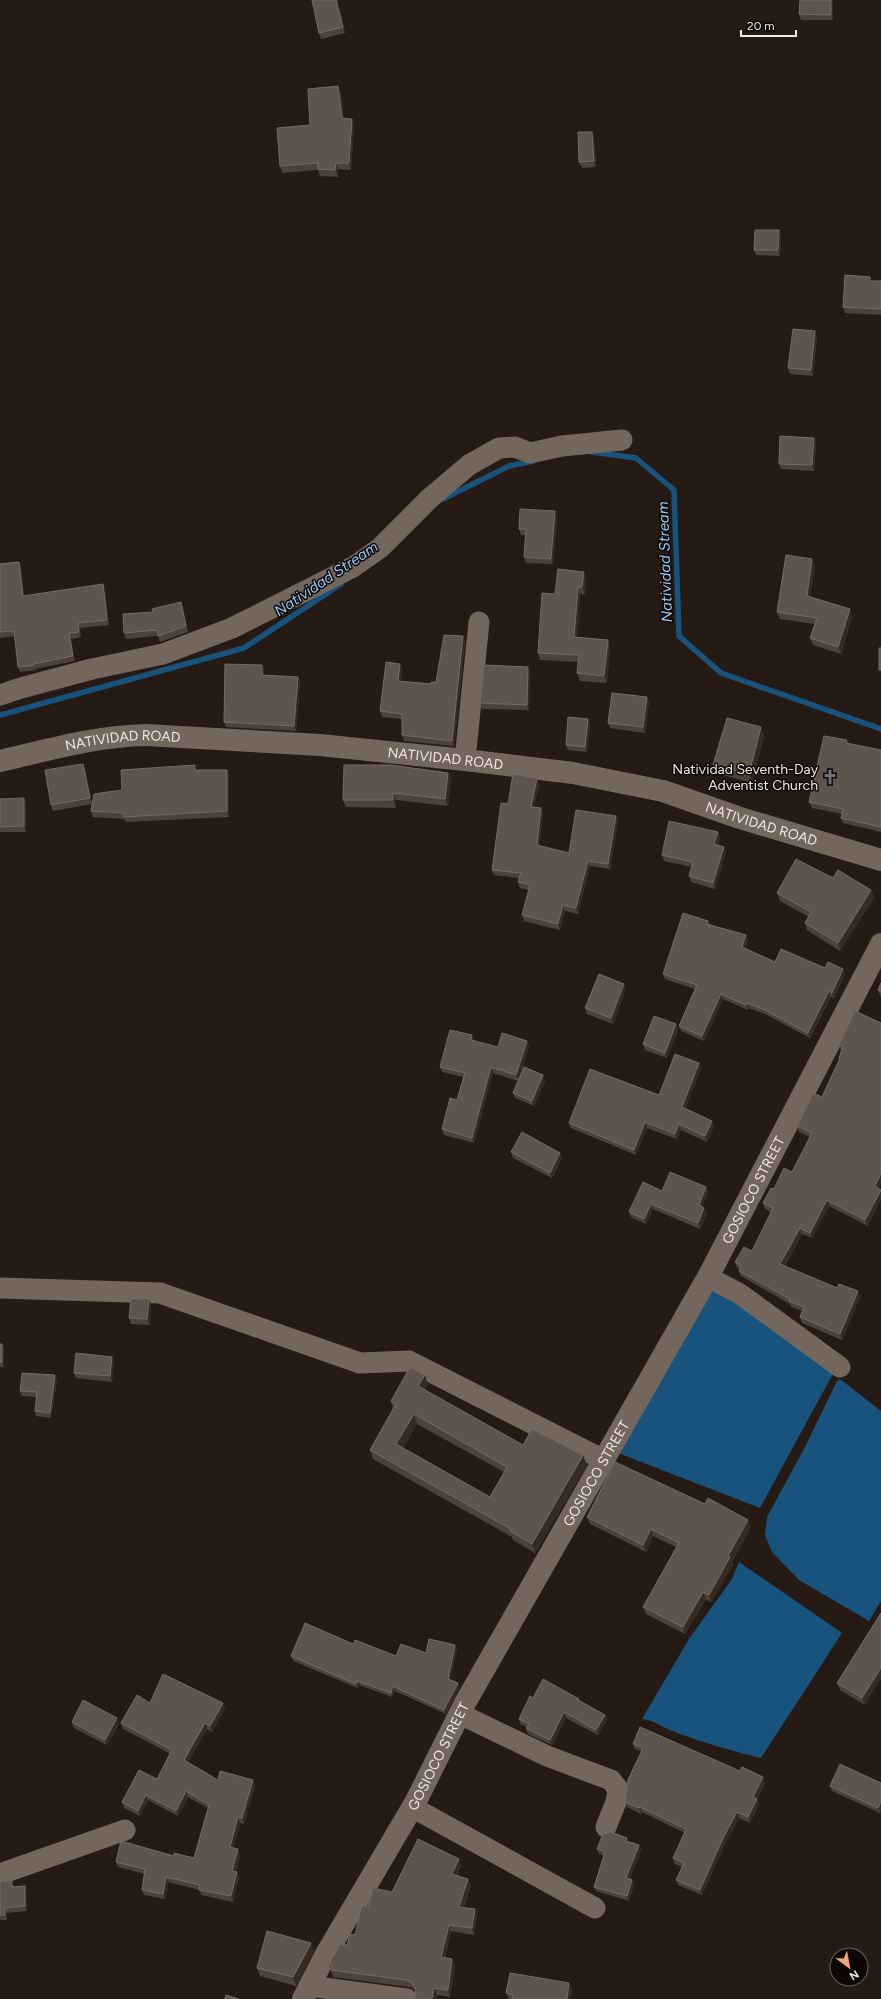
<svg xmlns="http://www.w3.org/2000/svg" width="881" height="1999" font-family="Figtree,sans-serif">
  <rect width="100%" height="100%" fill="#261b14"/>
  <path fill="#18537e" d="M713,1285L835,1370L760,1508L613,1451Z
    M840,1379L881,1411V1601L869,1621L799,1580L772,1552L765,1535L767,1517L806,1445L837,1381Z
    M739,1562L842,1633L761,1758C732,1751 704,1743 675,1732C663,1728 655,1720 642,1719L689,1639L732,1579Z"/>
  <g fill="none" stroke-linecap="round" stroke-linejoin="round">
    <path stroke="#18537e" stroke-width="5.5" d="M592,452L636,458L674,490L679,636L721,673L881,729
      M443,499L509,466L533,461
      M0,715L244,648L341,584"/>
    <path stroke="#73665d" stroke-width="21" d="M0,695L21,688L92,669L163,654L232,628L353,567L380,548L430,498L469,465L499,448L515,447L530,453L562,446L622,440
      M465,760L479,622
      M708,1277L740,1294L840,1367
      M0,1288L160,1293L360,1363L409,1361L604,1460
      M460,1714L547,1756L611,1780L618,1789L616,1802L606,1827
      M412,1807L595,1908
      M0,1874L125,1830
      M309,1986L407,1999"/>
    <g stroke="#73665d" stroke-width="22">
      <path id="s1" d="M0,761C48,750 96,736 146,735L320,745L465,760L573,773L663,791L740,818L881,860"/>
      <path id="s2" d="M303,1999L326,1954L416,1801L465,1703L708,1277L881,944"/>
    </g>
  </g>
  <path fill="#4d423a" fill-rule="evenodd" d="M312,0H337L345,33L321,39L319,33Z
    M800,0H833V20H801L799,14Z
    M341,93L344,118L354,126L351,170L338,169V177L320,176L318,170L282,173L280,166L310,125Z
    M594,137L596,167L582,168L579,162Z
    M781,236L780,256L756,255L754,250Z
    M871,281H881V315L845,313L843,307Z
    M817,336L813,376L790,374L788,368Z
    M814,438L816,443L814,471L781,469L779,464Z
    M557,516L553,564L526,563L524,557L525,535H521L519,529Z
    M19,562L21,567L24,596L103,584L105,589L109,625L80,628L81,637L71,639L75,661L35,669V670L20,672L18,667L15,636L0,638V595Z
    M815,566L810,597L850,609L852,616L841,654L813,645L810,638L815,624L780,619L777,612Z
    M586,580L585,595L580,594L577,637L608,640L610,648L607,683L580,681L577,673L579,662L540,660L538,653L555,594Z
    M181,602L183,608L188,632L160,642L158,636L126,639L124,633L153,612Z
    M463,636L465,642L454,746L404,741L402,735V719L382,717L380,711L400,664L402,669L401,681L431,684L436,682Z
    M262,665L264,670V675L298,677L300,683L296,731L226,727L224,722Z
    M530,672L529,710L482,709L480,703Z
    M647,697L649,702L645,733L610,728L608,723Z
    M588,719L590,724L587,752L568,750L566,745Z
    M764,735L752,783L716,773L713,765Z
    M847,740L848,744L881,750V832L843,823L841,818L842,814L812,808L809,802Z
    M85,769L92,804L53,811L51,805Z
    M197,770L229,775V817L126,822L125,819L93,817L91,811L122,790Z
    M448,773L451,780L448,806L396,800V808L346,807L343,800Z
    M539,784L534,807L541,808L543,813L539,846L569,853L616,816L618,821L610,869L590,866L578,914L565,911L560,930L524,921L522,915L529,890L520,888L518,882L519,878L494,875L492,870L508,804Z
    M0,799L26,804V832H0Z
    M718,832L720,838L718,845L724,847L726,852L715,889L691,882L689,876L692,867L664,861L662,855Z
    M833,878L871,890L874,898L840,951L807,930L805,923L809,917L780,901L777,893Z
    M708,921L709,924L748,940L745,949L775,962L825,968L845,974L834,998L831,997L810,1038L765,1014L749,1008L748,1010L723,999L704,1041L681,1031L679,1026L695,989L665,979L663,974Z
    M881,983V996L880,995L878,990Z
    M626,989L613,1024L587,1014L585,1008Z
    M855,1011L878,1188L868,1226L829,1206L812,1238L802,1234L785,1266L860,1297L842,1340L802,1323L800,1317L803,1311L791,1307L790,1304L741,1276L739,1271L740,1269L737,1268L735,1262L752,1251L771,1212L765,1209L763,1203L774,1189L792,1172L810,1137L799,1132L797,1126L822,1097L840,1060L839,1058L841,1051L839,1045Z
    M676,1024L678,1030L667,1058L645,1050L643,1044Z
    M474,1041L498,1047L529,1046L519,1080L543,1075L545,1081L534,1106L515,1098L513,1093L518,1081L493,1073L474,1143L444,1135L442,1129L457,1100L463,1077L442,1072L440,1067Z
    M699,1063L701,1069L685,1109L712,1121L714,1126L707,1142L681,1130L677,1139L647,1128L636,1155L571,1128L569,1123L659,1095Z
    M511,1152L562,1158L552,1178L513,1158Z
    M706,1187L708,1193L702,1207L707,1213L700,1229L653,1209L646,1224L631,1217L629,1212L662,1191Z
    M151,1305L150,1325L131,1324L129,1318Z
    M0,1344H2L4,1350V1367H0Z
    M112,1357L114,1362L112,1382L76,1378L74,1373Z
    M55,1375L57,1380L51,1418L36,1416L35,1411L36,1397L22,1396L20,1391Z
    M428,1384L425,1390L523,1445L587,1465L535,1553L513,1540L512,1537L373,1459L370,1450L393,1408L391,1401ZM417,1424L504,1472L490,1497L403,1448Z
    M587,1517L751,1527L732,1562L733,1565L711,1602L706,1599L685,1634L646,1614L643,1607L676,1547L653,1536L646,1552L590,1524Z
    M881,1613L865,1705L840,1690L837,1683Z
    M353,1644L396,1656L457,1649L450,1680L458,1683L459,1688L446,1714L395,1691L392,1697L359,1685L358,1688L293,1661L291,1656Z
    M533,1698L580,1701L607,1720L598,1735L566,1718L552,1745L528,1734L526,1728L527,1727L520,1724L519,1719Z
    M150,1703L225,1708L212,1732L207,1729L188,1762L218,1780H253L255,1786L244,1824L240,1823L233,1848L238,1849L240,1855L236,1871L239,1877L233,1902L201,1895L200,1890L168,1882L165,1899L144,1895L142,1890L145,1874L118,1867L116,1862L174,1856L194,1858L208,1808L188,1797L178,1816L148,1800L140,1816L124,1808L122,1802L157,1779L171,1754L123,1729L121,1723Z
    M72,1722L119,1724L107,1745L74,1728Z
    M633,1744L765,1783L757,1799L759,1804L750,1823L739,1818L725,1844L702,1895L678,1885L676,1880L682,1867L675,1864L673,1858L685,1833L642,1812L641,1814L627,1807L625,1802L641,1751L635,1749Z
    M881,1783L880,1813L832,1791L830,1786Z
    M628,1841L639,1845L641,1850L630,1879L632,1880L634,1885L629,1901L596,1891L594,1887L604,1856L599,1854L597,1849Z
    M461,1866L457,1875L471,1885L464,1908L475,1909L477,1916L474,1935L451,1931L445,1958L452,1959L455,1965L450,1997L437,1995L436,1999H414L416,1994V1992L414,1989L409,1987L333,1977L329,1964L347,1945L355,1935L368,1907L392,1892Z
    M0,1881L14,1886V1887L25,1886L26,1891L27,1911L6,1913L7,1920H0Z
    M314,1951L296,1986L260,1976L257,1968Z
    M569,1983L572,1989L570,1999H509L506,1993Z"/>
  <path fill="#362b23" d="M336,0H337L345,33L343,27Z
    M831,0H833V20L831,15Z
    M338,86L341,93L345,125L342,118Z
    M352,119L354,126L351,170L349,163Z
    M592,132L594,137L596,167L594,161Z
    M336,163L338,169V177L335,170Z
    M779,230L781,236L780,256L778,250Z
    M815,331L817,336L813,376L811,370Z
    M814,438L816,443L814,471L812,465Z
    M555,511L557,516L553,564L551,559Z
    M812,559L815,566L809,603L807,596Z
    M19,562L21,567L25,601L23,596Z
    M584,572L586,580L585,595L582,587Z
    M103,584L105,589L109,625L107,620Z
    M578,587L580,594L577,644L574,637Z
    M181,602L183,608L188,632L186,626Z
    M850,609L852,616L841,654L838,647Z
    M78,623L80,628L81,637L79,632Z
    M69,633L71,639L75,661L73,656Z
    M463,636L465,642L454,746L452,741Z
    M608,640L610,648L607,683L604,676Z
    M400,664L402,669L400,686L398,681Z
    M262,665L264,670V680L262,675Z
    M528,667L530,672L529,710L527,705Z
    M298,677L300,683L296,731L294,726Z
    M647,697L649,702L645,733L643,727Z
    M588,719L590,724L587,752L585,747Z
    M761,727L764,735L752,783L749,774Z
    M83,764L85,769L92,804L90,798Z
    M227,770L229,775V817L227,811Z
    M448,773L451,780L448,806L445,799Z
    M537,778L539,784L533,812L531,807Z
    M393,793L396,800V808L393,800Z
    M24,798L26,804V832L24,826Z
    M541,808L543,813L539,851L537,845Z
    M616,816L618,821L610,869L608,864Z
    M718,832L720,838L716,850L714,844Z
    M724,847L726,852L715,889L713,883Z
    M588,861L590,866L578,914L576,908Z
    M871,890L874,898L840,951L838,943Z
    M563,905L565,911L560,930L558,924Z
    M746,935L748,940L744,953L742,947Z
    M843,969L845,974L834,998L832,993Z
    M624,984L626,989L613,1024L611,1018Z
    M829,991L831,997L810,1038L808,1033Z
    M721,994L723,999L704,1041L702,1036Z
    M747,1003L749,1008L748,1010L746,1005Z
    M676,1024L678,1030L667,1058L665,1053Z
    M472,1035L474,1041L471,1040Z
    M527,1041L529,1046L519,1081L516,1075Z
    M699,1063L701,1069L684,1113L682,1107Z
    M491,1067L493,1073L474,1143L472,1138Z
    M543,1075L545,1081L534,1106L532,1101Z
    M712,1121L714,1126L707,1142L705,1136Z
    M645,1122L647,1128L636,1155L634,1150Z
    M679,1124L681,1130L677,1139L675,1134Z
    M560,1153L562,1158L552,1178L550,1173Z
    M881,1173V1183L877,1192L875,1186Z
    M706,1187L708,1193L701,1211L699,1205Z
    M881,1190V1200L868,1226L865,1220Z
    M827,1200L829,1206L812,1238L810,1233Z
    M651,1204L653,1209L646,1224L644,1219Z
    M704,1208L707,1213L700,1229L698,1223Z
    M800,1228L802,1234L782,1270L780,1264Z
    M858,1291L860,1297L842,1340L840,1334Z
    M149,1299L151,1305L150,1325L147,1319Z
    M2,1344L4,1350V1367L2,1362Z
    M112,1357L114,1362L112,1382L110,1376Z
    M55,1375L57,1380L51,1418L50,1413Z
    M425,1375L428,1384L422,1395L418,1386Z
    M414,1414L417,1424L400,1454L396,1444Z
    M583,1455L587,1465L535,1553L532,1544Z
    M748,1520L751,1527L732,1562L733,1565L711,1602L709,1595L728,1556Z
    M651,1529L653,1536L646,1552L643,1545Z
    M703,1592L706,1599L685,1634L683,1627Z
    M455,1645L457,1649L450,1683L448,1679Z
    M881,1668V1679L865,1705L862,1698Z
    M358,1681L359,1685L358,1688L356,1684Z
    M458,1683L459,1688L446,1714L444,1710Z
    M393,1686L395,1691L392,1697L391,1693Z
    M223,1703L225,1708L212,1732L210,1726Z
    M564,1712L566,1718L552,1745L550,1740Z
    M605,1715L607,1720L598,1735L596,1730Z
    M117,1718L119,1724L107,1745L105,1740Z
    M205,1723L207,1729L186,1766L184,1760Z
    M763,1777L765,1783L757,1799L759,1804L750,1823L748,1817L753,1797Z
    M253,1780L255,1786L244,1824L242,1818Z
    M186,1791L188,1797L178,1816L176,1811Z
    M146,1795L148,1800L140,1816L138,1811Z
    M881,1802V1812L880,1813L878,1808Z
    M640,1807L642,1812L641,1814L639,1808Z
    M737,1812L739,1818L725,1844L702,1895L700,1890L723,1838Z
    M238,1817L240,1823L232,1853L230,1847Z
    M639,1845L641,1850L628,1883L626,1878Z
    M238,1849L240,1855L234,1876L232,1871Z
    M459,1859L461,1866L454,1880L452,1874Z
    M237,1872L239,1877L233,1902L231,1896Z
    M166,1877L168,1882L165,1899L163,1894Z
    M468,1879L471,1885L462,1914L459,1907Z
    M632,1880L634,1885L629,1901L627,1896Z
    M25,1886L26,1891L27,1911L25,1906Z
    M5,1908L6,1913L7,1920L5,1915Z
    M475,1909L477,1916L474,1935L472,1928Z
    M449,1925L451,1931L443,1964L441,1957Z
    M311,1943L314,1951L296,1986L293,1977Z
    M452,1959L455,1965L450,1997L448,1990Z
    M569,1983L572,1989L570,1999H567Z
    M434,1988L437,1995L436,1999H432Z"/>
  <path fill="#5f544c" stroke="#766b64" fill-rule="evenodd" d="M312,0H336L343,27L319,33Z
    M800,0H831V15L799,14Z
    M338,86L342,118L352,119L349,163H336L335,170L318,169V163L280,166L277,128L310,125L308,89Z
    M578,132H592L594,161L579,162Z
    M755,230H779L778,250H754Z
    M845,275L870,277V281H881V309L843,307Z
    M793,329L815,331L811,370L788,368Z
    M780,436L814,438L812,465L779,464Z
    M520,509L555,511L551,559L524,557L526,529H519Z
    M786,555L812,559L807,596L850,609L838,647L810,638L817,618L777,612Z
    M19,562L23,596L103,584L107,620L78,623L79,632L69,633L73,656L33,664L34,665L18,667L14,631L0,632V564Z
    M558,569L584,572L582,587H578L574,637L608,640L604,676L577,673L579,655L538,653L542,593L555,594Z
    M181,602L186,626L158,636L157,630L124,633L123,614L153,612L152,609Z
    M444,635L463,636L452,741L402,735V714L380,711L386,662L400,664L398,681L431,684V682H436Z
    M879,648H881V670H879Z
    M225,664L262,665V675L298,677L294,726L224,722Z
    M484,665L528,667L527,705L480,703Z
    M612,693L647,697L643,727L608,723Z
    M568,717L588,719L585,747L566,745Z
    M727,718L761,727L749,774L713,765Z
    M824,736L847,740L846,743L881,750V827L841,818L843,809L809,802Z
    M83,764L90,798L51,805L45,770Z
    M195,765V770H227V811L124,817V813L91,811L94,794L122,790L121,770Z
    M344,765H391L448,773L445,799L393,793V800H343Z
    M513,774L537,778L531,807L541,808L537,845L569,853L576,810L616,816L608,864L588,861L576,908L563,905L558,924L522,915L530,885L518,882L521,873L492,870L501,803L508,804Z
    M24,798V826L0,827V799Z
    M669,821L718,832L714,844L724,847L713,883L689,876L693,862L662,855Z
    M796,859L833,878L838,870L871,890L838,943L805,923L811,912L777,893Z
    M683,913L708,921L707,924L746,935L742,947L775,962L781,949L825,968L828,962L843,969L832,993L829,991L808,1033L763,1009L747,1003L746,1005L721,994L702,1036L679,1026L697,985L663,974Z
    M599,974L624,984L611,1018L585,1008Z
    M881,983V991L878,990Z
    M855,1011L881,1023V1173L875,1186L881,1190L865,1220L827,1200L810,1233L800,1228L780,1264L837,1288L839,1284L858,1291L840,1334L800,1317L804,1307L789,1301L790,1299L739,1271L741,1266L735,1262L744,1247L752,1251L773,1208L763,1203L771,1188L774,1189L784,1168L792,1172L812,1133L797,1126L813,1093L822,1097L840,1058H839L843,1047L839,1045Z
    M654,1016L676,1024L665,1053L643,1044Z
    M450,1030L472,1035L471,1040L498,1047L502,1033L527,1041L516,1075L491,1067L472,1138L442,1129L450,1098L457,1100L465,1073L440,1067Z
    M675,1054L699,1063L682,1107L712,1121L705,1136L679,1124L675,1134L645,1122L634,1150L569,1123L590,1069L659,1095Z
    M524,1067L543,1075L532,1101L513,1093Z
    M522,1132L560,1153L550,1173L511,1152Z
    M670,1172L706,1187L699,1205L704,1208L698,1223L651,1204L644,1219L629,1212L643,1182L662,1191Z
    M131,1299H149L147,1319L129,1318Z
    M0,1344H2V1362H0Z
    M76,1353L112,1357L110,1376L74,1373Z
    M410,1367L425,1375L418,1386L523,1445L532,1429L583,1455L532,1544L510,1531L511,1529L370,1450L396,1404L391,1401ZM414,1414L507,1467L490,1497L396,1444Z
    M22,1373L55,1375L50,1413L35,1411L37,1392L20,1391Z
    M615,1462L705,1504L708,1498L748,1520L728,1556L730,1557L709,1595L703,1592L683,1627L643,1607L679,1543L651,1529L643,1545L587,1517Z
    M881,1613V1668L862,1698L837,1683Z
    M305,1623L353,1644L355,1640L396,1656L401,1644L426,1653L429,1639L455,1645L448,1679L458,1683L444,1710L393,1686L391,1693L358,1681L356,1684L291,1656Z
    M163,1674L223,1703L210,1726L205,1723L184,1760L218,1780L220,1771L253,1780L242,1818L238,1817L230,1847L238,1849L232,1871L237,1872L231,1896L199,1890L200,1885L166,1877L163,1894L142,1890L145,1869L116,1862L121,1841L174,1856V1853L194,1858L209,1805L186,1791L176,1811L146,1795L138,1811L122,1802L139,1770L157,1779L172,1750L121,1723L137,1695L150,1703Z
    M543,1679L579,1699L578,1700L605,1715L596,1730L564,1712L550,1740L526,1728L529,1724L519,1719L530,1696L533,1698Z
    M83,1700L117,1718L105,1740L72,1722Z
    M640,1727L740,1771L742,1767L763,1777L753,1797L757,1799L748,1817L737,1812L723,1838L700,1890L676,1880L684,1863L673,1858L686,1829L640,1807L639,1808L625,1802L628,1780L643,1748L633,1744Z
    M840,1764L881,1783V1802L878,1808L830,1786Z
    M611,1832L627,1838L626,1841L639,1845L626,1878L632,1880L627,1896L594,1887L605,1852L597,1849L603,1834Z
    M418,1839L459,1859L452,1874L468,1879L459,1907L475,1909L472,1928L449,1925L441,1957L452,1959L448,1990L434,1988L432,1999H414L416,1994L415,1987L412,1983L406,1980L331,1970L332,1965L329,1964L340,1944L347,1945L350,1934L355,1935L361,1908L362,1906L368,1907L373,1888L392,1892Z
    M0,1881H12V1887L25,1886V1906L5,1908V1915H0Z
    M267,1931L311,1943L293,1977L257,1968Z
    M510,1973L569,1983L567,1999H512L513,1995L506,1993Z
    M226,1995L239,1999H225Z"/>
  <defs>
    <g id="church-bare" transform="scale(1.2)"><path d="M-1.2-6h2.4v3.5h3.3v2.4h-3.3V6h-2.4V-.1h-3.3v-2.4h3.3Z" fill="#6b7280" stroke="#0c0705" stroke-width="2.5" paint-order="stroke"/></g>
  </defs>
  <g fill-rule="evenodd">
    <use href="#church-bare" x="830" y="777"/>
  </g>
  <g text-anchor="middle" dominant-baseline="central" stroke-width="3" stroke-linejoin="round" paint-order="stroke">
    <g font-size="14" fill="#f1e9e4" stroke="#0c0705">
      <text stroke="none"><textPath href="#s1" startOffset="125">NATIVIDAD ROAD</textPath></text>
      <text stroke="none"><textPath href="#s1" startOffset="449">NATIVIDAD ROAD</textPath></text>
      <text stroke="none"><textPath href="#s1" startOffset="773">NATIVIDAD ROAD</textPath></text>
      <text stroke="none"><textPath href="#s2" startOffset="926">GOSIOCO STREET</textPath></text>
      <text stroke="none"><textPath href="#s2" startOffset="602">GOSIOCO STREET</textPath></text>
      <text stroke="none"><textPath href="#s2" startOffset="278">GOSIOCO STREET</textPath></text>
    </g>
    <g font-size="14" fill="#f1e9e4" stroke="#0c0705" text-anchor="end">
      <text x="818" y="769">Natividad Seventh-Day<tspan x="818" dy="16">Adventist Church</tspan></text>
    </g>
    <g font-size="15" font-style="italic" fill="#97cdfd" stroke="#0c0705">
      <text transform="translate(665 562) rotate(-92)">Natividad Stream</text>
      <text transform="translate(326 579) rotate(-34)">Natividad Stream</text>
    </g>
  </g>
  <g transform="translate(849 1967) rotate(148)"><circle r="19" fill="#0c0705" stroke="#68615e"/>
  <path d="M0-3L7 15L0 10L-7 15Z" fill="#f1a17c"/>
  <text y="-6" font-size="11" font-weight="bold" text-anchor="middle" fill="#f1e9e4">N</text>
  </g>
  <path d="M741 30v6h55v-6" fill="none" stroke="#f1e9e4" stroke-width="2"/>
  <text x="747" y="30" font-size="12" fill="#f1e9e4" stroke="#0c0705" stroke-width="3" paint-order="stroke">20 m</text>
</svg>
